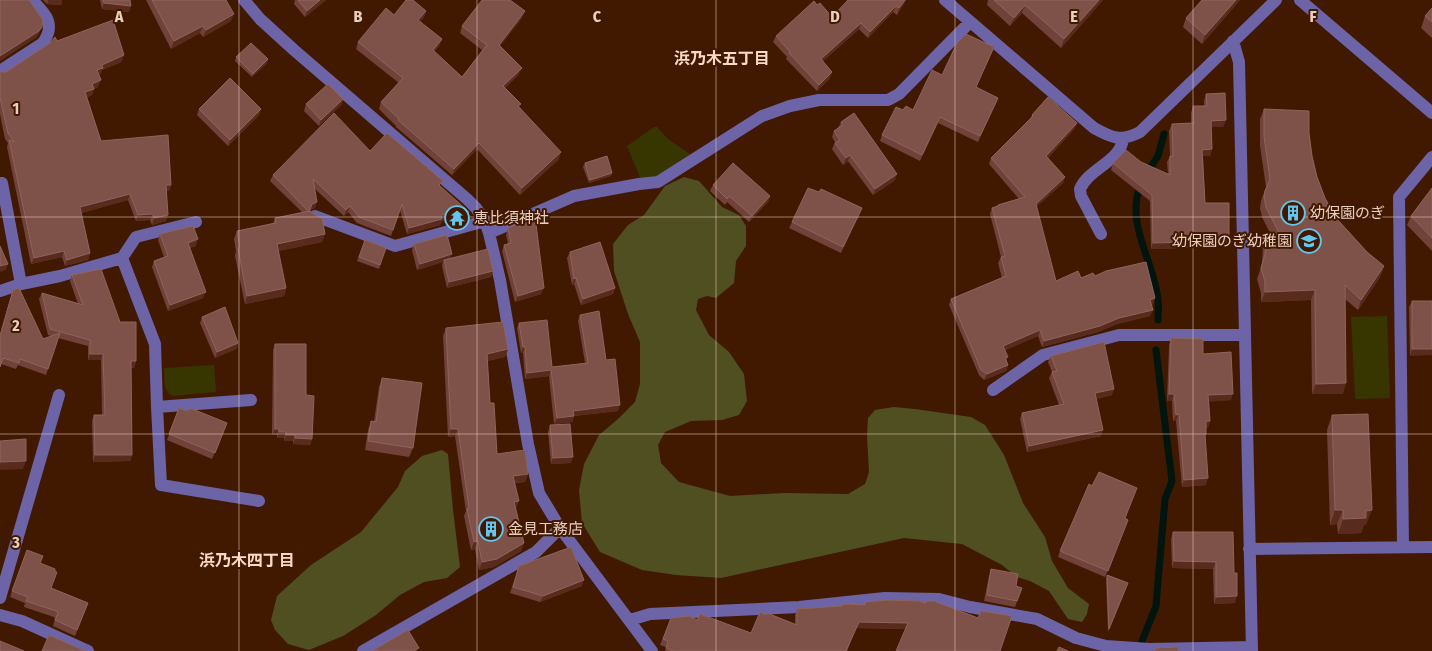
<svg xmlns="http://www.w3.org/2000/svg" width="1432" height="651" font-family="'Fira Sans Condensed','Noto Sans JP',sans-serif">
  <rect width="100%" height="100%" fill="#411901"/>
  <path fill="#373500" d="M654,127H657L668,139L690,154V156L655,177L641,180L627,146Z
    M1387,316L1390,398L1355,399L1351,317Z
    M214,365L216,392L173,396C162,391 165,378 164,368Z"/>
  <path fill="#504f21" d="M684,177L699,181L722,207L739,215L746,226V246L736,261L734,283L716,298L707,296L698,299L696,310L709,335L729,352L744,374L747,401L739,415L722,420L691,421L665,432L658,445L661,463L679,482L730,496L784,493L848,494L865,484L869,472L867,436L868,418L875,410L894,407L915,409L971,417L985,425L1004,455L1023,503L1045,537L1052,561L1068,588L1089,604L1087,614L1082,622L1068,619L1049,591L1030,581L1017,577L1002,565L962,544L904,538L721,578L676,575L642,570L600,552L582,523L579,490L584,464L599,435L618,419L635,402L640,384V342L628,314L614,271L613,244L628,225L644,215L665,186Z
    M442,450L448,454L453,510L460,567L447,578L424,582L400,595L376,615L343,636L309,650L288,644L275,630L271,620L277,596L311,565L361,532L398,487L405,471L422,456Z"/>
  <g fill="none" stroke-linecap="round" stroke-linejoin="round">
    <path stroke="#01150e" stroke-width="7" d="M1146,174L1158,156L1164,134
      M1141,184C1124,224 1155,262 1158,300C1159,307 1158,313 1158,320
      M1142,641L1156,606L1165,499L1172,481L1156,350"/>
    <path stroke="#6c64a6" stroke-width="12" d="M244,0L260,19L294,50L467,199L476,208L485,221L489,233L500,280L528,444L539,493L560,528L652,651
      M945,0L1094,128C1112,138 1121,142 1140,132L1276,0
      M1300,0L1432,113
      M1233,41L1239,62L1252,651
      M0,71L43,43C56,24 46,14 32,0
      M2,183L21,284L60,276L122,258L136,237L196,222
      M315,216L395,246L485,221
      M489,233L574,196L639,184L658,182L762,116L790,106L819,100H888L899,94L970,22
      M1101,234L1081,196L1080,189C1089,168 1120,162 1123,139
      M122,258L155,344L157,407L251,400
      M0,291L21,284
      M993,390L1043,355L1119,335H1244
      M157,407L161,485L259,501
      M1403,547L1399,197L1432,157
      M1249,549L1432,547
      M0,598L59,395
      M0,615L22,621L88,651
      M630,620L650,614L799,607L885,598L939,599L970,607L1037,619L1076,638L1106,646L1150,649L1252,647
      M363,651L536,552L560,528"/>
  </g>
  <path fill="#71423a" d="M43,0H62L61,5L47,4Z
    M100,0H130L129,12L102,9Z
    M146,0H226L231,21L203,37L200,33L171,49Z
    M295,0H326L305,17L294,4Z
    M906,0L897,15L893,12L868,38L859,29L823,61L830,78L817,91L786,59L787,57L773,42L776,36L817,5L832,17Z
    M988,0H1103L1061,48L1022,13L1010,26L987,5Z
    M1202,0H1240L1202,44L1183,27L1186,18Z
    M1432,8V38L1421,28L1425,16Z
    M426,11L424,17L420,22L442,39L439,46L434,52L462,77L482,50L460,33L462,26L522,18L500,46L519,74L505,88L559,159L520,195L477,149L452,175L396,127V126L379,109L381,102L399,83L356,49L358,42L394,15Z
    M57,41L124,55L121,62L102,70L100,74L98,75V87L94,89L92,95L87,97L101,141L171,185L169,191H167L166,221L152,225L150,220L136,221L128,200L81,213L90,253L88,260L65,266L62,257L31,264L7,147L8,143L5,139L0,114V72H6Z
    M994,47L976,87L998,98L978,142L938,123L920,161L880,141L882,135L903,110H913L942,75Z
    M236,57L268,59L267,63L252,77L235,61Z
    M1206,94L1226,120L1223,127H1211L1212,149L1210,156H1203L1205,203L1227,243H1217L1216,247L1151,249L1150,201L1111,170L1113,163L1141,162L1168,174L1167,162L1170,156L1169,131L1172,124L1191,123V113L1193,106H1204V101Z
    M343,99L341,105L319,126L304,111L306,104Z
    M199,109H261L259,115L228,146L197,115Z
    M1264,109L1309,133L1312,156L1317,177L1325,198L1337,219L1367,252L1384,266L1380,277L1358,310L1345,299L1343,394H1312L1311,300L1261,302V293L1257,279L1262,264L1263,244L1267,234L1270,233L1262,217L1260,208L1261,201L1266,187L1260,146V119Z
    M1032,115L1077,123L1074,129L1048,158L1065,177L1063,183L1036,207L1056,281L1095,276L1153,304L1151,305L1150,316L1117,324L1098,332L1042,347L1038,336L1005,350L1007,361L1008,365L1006,371L984,380L979,375L949,305L951,299L1002,278L998,263L1001,257L990,214L992,208L997,206L998,205L1019,199L989,164L991,158L1030,119Z
    M841,122L895,180L873,195L848,161L843,165L832,149L835,142L832,137L834,131L838,128Z
    M370,151L441,187L467,218L454,221H442L440,225L407,234L400,210L391,236L357,223L348,212L344,216L315,189V208L310,210L325,234L322,242L278,251L286,288L284,296L245,304L235,256L236,251L234,239L237,231L273,223L275,218L302,212L270,181L273,175Z
    M585,163L612,173L611,176L589,183L583,167Z
    M713,185L770,196L768,202L749,222L727,202L725,205L710,191Z
    M1432,188V251L1407,225L1411,216Z
    M819,192L862,208L841,253L789,228L792,222Z
    M508,228L541,294L515,302L502,251L504,245L508,244L506,235Z
    M160,234L196,246L190,248L203,298L168,311L152,267L154,261L164,257L158,240Z
    M365,240L386,248L379,269L357,261Z
    M414,244L451,258L493,271L491,277L447,288L442,266L443,262L417,270L412,250Z
    M570,252L615,288L613,294L581,305L574,284L572,285L567,258Z
    M72,275L120,322L136,361L134,368H131L132,455L130,461L93,462L92,421L94,415H102L101,360H88V346L58,338L46,375L18,365L16,369L1,364L0,367V334L13,290L43,339L51,336L48,335L39,299L42,293L78,304L70,281Z
    M1412,301H1432L1410,356L1409,307Z
    M580,315L606,360L618,411L574,416L572,422L554,424L549,376L525,379L523,353H521L517,328L519,323L552,367L585,363L578,321Z
    M202,317L238,343L236,349L215,358L200,323Z
    M446,328L508,349L505,357L487,361L490,403L497,454L528,474L525,482L515,483L516,508L524,543L521,551L494,567L479,570L475,549L471,550L464,516L466,511L455,436L448,437L443,336Z
    M1171,338L1203,354L1231,400L1209,401L1210,421L1208,427L1206,428L1205,438L1206,485L1182,487L1176,421H1173L1172,401H1167L1169,345Z
    M275,344L306,395L312,439L310,445L293,444V441H284V438H277V435H272L273,350Z
    M1051,356L1112,395L1096,399L1101,436L1027,452L1020,419L1022,413L1059,405L1049,378L1052,372L1048,362Z
    M382,378L413,448L409,457L365,450L368,430L371,421H374L379,387Z
    M179,408L189,412L227,423L212,459L167,440Z
    M1332,415L1366,525H1364L1361,533L1338,534L1337,524L1330,525L1327,430Z
    M550,425L571,463L551,464L548,432Z
    M1125,518L1128,520L1105,577L1058,557L1060,551Z
    M1173,532L1234,573L1235,603L1214,604L1213,569L1172,568L1171,539Z
    M27,550L40,563L51,588L88,603L75,636L53,626L55,619L54,617L24,607L25,603L10,597Z
    M519,566L582,586L540,602L510,593Z
    M991,569L1016,586L1022,588L1015,607L984,601L989,576Z
    M1107,575L1128,583L1108,632L1106,578Z
    M866,602L926,603L978,618L1012,616L905,629L856,628L847,651H665L666,647L660,645L671,618L697,620L751,633L795,625V615L797,609L842,606V605H865Z"/>
  <path fill="#582b1d" d="M48,0H62L61,5L47,4Z
    M320,0H326L305,17L307,11Z
    M905,0H906L897,15L899,8Z
    M1099,0H1103L1061,48L1064,39Z
    M1236,0H1240L1202,44L1205,35Z
    M104,3L131,6L129,12L102,9Z
    M1025,5L1022,13L1010,26L1014,18Z
    M896,6L893,12L868,38L870,32Z
    M426,11L424,17L416,27L418,20Z
    M525,11L522,18L496,51L499,45Z
    M234,14L231,21L203,37L206,30Z
    M861,23L859,29L818,65L821,59Z
    M203,26L200,33L171,49L174,41Z
    M42,27L37,37L0,61V56Z
    M442,39L439,46L430,57L433,50Z
    M124,55L121,62L102,70L100,74L94,76L97,70L102,65Z
    M268,59L267,63L252,77L253,74Z
    M522,68L519,74L501,93L503,86Z
    M832,72L830,78L817,91L819,85Z
    M101,80L98,87L90,90L94,89L92,95L83,98L85,92L92,84Z
    M998,98L996,104L978,142L980,136Z
    M343,99L341,105L319,126L321,120Z
    M261,109L259,115L228,146L230,140Z
    M940,117L938,123L920,161L922,155Z
    M1226,120L1223,127H1209L1211,121Z
    M1077,123L1074,129L1044,162L1046,156Z
    M479,143L477,149L452,175L454,169Z
    M1212,149L1210,156H1200L1202,150Z
    M561,152L559,159L520,195L522,188Z
    M850,155L848,161L843,165L846,158Z
    M612,173L611,176L589,183L590,180Z
    M897,174L895,180L873,195L875,189Z
    M1065,177L1063,183L1033,210L1036,204Z
    M166,185H171L169,191H164Z
    M130,194L128,200L78,214L80,207Z
    M770,196L768,202L749,222L752,216Z
    M317,202L315,208L310,210L312,204Z
    M350,206L348,212L344,216L346,210Z
    M862,208L860,214L841,253L843,247Z
    M469,212L467,218L454,221H442L440,225L407,234L409,228L441,215Z
    M153,214L150,220L136,221L138,215Z
    M168,215L166,221L152,225L154,218Z
    M325,234L322,242L274,252L277,244Z
    M1218,237H1229L1227,243H1217L1216,247L1151,249L1153,243Z
    M198,239L196,246L186,249L188,243Z
    M64,251L62,257L31,264L34,258Z
    M90,253L88,260L65,266L67,260Z
    M452,254L450,260H444L443,262L417,270L420,264Z
    M8,264L6,270L0,272V266Z
    M1384,266L1380,277L1358,310L1361,300Z
    M493,271L491,277L447,288L449,282Z
    M576,278L574,284L572,285L574,279Z
    M286,288L284,296L245,304L247,296Z
    M544,288L541,294L515,302L518,296Z
    M615,288L613,294L581,305L583,299Z
    M1315,290L1311,300L1261,302L1265,292Z
    M206,292L203,298L168,311L170,305Z
    M1155,298L1153,304L1148,306L1150,300Z
    M1153,310L1150,316L1117,324L1098,332L1042,347L1044,341L1119,318Z
    M1040,330L1038,336L1001,352L1003,346Z
    M238,343L236,349L215,358L217,352Z
    M523,347H525L523,353H521Z
    M508,349L505,357L484,362L487,354Z
    M1412,349H1432V355L1410,356Z
    M90,354H103L101,360H88Z
    M131,361H136L134,368H129Z
    M1008,365L1006,371L984,380L987,374Z
    M551,370L549,376L525,379L527,373Z
    M1346,383L1343,394H1312L1316,384Z
    M1114,389L1112,395L1093,400L1095,393Z
    M1169,394H1174L1172,401H1167Z
    M1233,394L1231,400L1206,402L1208,395Z
    M620,405L618,411L574,416L572,422L554,424L557,418L573,411Z
    M1179,414L1176,421H1173L1176,415Z
    M1206,421H1210L1208,427L1203,428Z
    M275,429H279L277,435H272Z
    M451,429H458L455,436L448,437Z
    M1103,430L1101,436L1027,452L1029,446Z
    M279,432H286L284,438H277Z
    M286,435H295L293,441H284Z
    M295,438L312,439L310,445L293,444Z
    M95,455H132L130,461L93,462Z
    M573,457L571,463L551,464L553,458Z
    M26,461L23,469L0,470V462Z
    M528,474L525,482L510,483L513,476Z
    M1208,478L1206,485L1182,487L1184,480Z
    M519,501L516,509L514,502Z
    M1335,510H1343L1337,524L1330,525Z
    M1372,510L1366,525H1364L1361,533L1338,534L1343,519L1366,511Z
    M478,541L475,549L471,550L474,542Z
    M524,543L521,551L494,567L479,570L482,562Z
    M1174,561L1216,562L1213,569L1172,568Z
    M584,580L582,586L540,602L543,596Z
    M1237,596L1235,603L1214,604L1216,597Z
    M859,622L908,623L905,629L856,628Z"/>
  <path fill="#7e5149" stroke="#8f645c" d="M0,0H6L7,1L9,0H29L43,20L42,27L39,31L0,56Z
    M103,0H130L131,6L104,3Z
    M152,0H226L234,14L206,30L203,26L174,41Z
    M298,0H320L307,11Z
    M406,0H413L426,11L418,20L442,39L433,50L462,77L487,45L462,26L482,0H510L525,11L499,45L522,68L503,86L521,104L518,106L561,152L522,188L479,143L454,169L398,120L399,119L381,102L403,78L358,42L386,8L394,15Z
    M848,0H905L899,8L896,6L870,32L861,23L821,59L832,72L819,85L789,53L790,52L776,36L814,1L817,5L820,3L832,17Z
    M994,0H1099L1064,39L1025,5L1014,18Z
    M1202,0H1236L1205,35L1186,18Z
    M1432,8V22L1425,16Z
    M113,20L124,55L102,65L103,68L97,70L101,80L92,84L94,89L85,92L101,141L168,135L171,185H166L168,215L154,218L153,214L138,215L130,194L80,207L90,253L67,260L64,251L34,258L9,140L14,142L8,133L0,98V99V72H6L50,43L55,37L57,41Z
    M966,34L994,47L976,87L998,98L980,136L940,117L922,155L882,135L896,107L903,110L906,106L913,110L932,70L942,75L957,43Z
    M251,43L268,59L253,74L236,57Z
    M230,78L261,109L230,140L199,109Z
    M328,84L343,99L321,120L306,104Z
    M1225,93L1226,120L1211,121L1212,149L1202,150L1205,203H1229V237H1218V241L1153,243L1152,195L1113,163L1126,150L1141,162L1170,175V156H1173L1172,124L1194,123L1193,106H1207L1206,94Z
    M1048,97L1077,123L1046,156L1065,177L1036,204L1056,281L1078,271L1081,278L1093,273L1095,276L1106,271L1146,262L1155,298L1150,300L1153,310L1119,318L1100,326L1044,341L1040,330L1003,346L1008,357L1005,358L1008,365L987,374L981,370L951,299L1006,276L1001,257L1005,256L992,208L998,206V205L1025,197L991,158L1033,116L1032,115Z
    M1264,109L1309,111V133L1312,156L1317,177L1325,198L1337,219L1367,252L1384,266L1361,300L1345,285L1346,383L1316,384L1315,290L1265,292V282L1261,268L1265,254L1267,234L1279,233L1266,207L1264,197L1265,191L1270,179L1264,136Z
    M334,113L370,151L387,133L443,181L439,185L469,212L456,215H441L442,219L409,228L402,204L393,230L359,217L350,206L346,210L313,179L317,202L312,204L309,212L273,175Z
    M854,113L897,174L875,189L850,155L846,158L835,143L840,140L834,131L843,125L841,122Z
    M607,156L612,173L590,180L585,163Z
    M733,163L770,196L752,216L729,196L727,199L713,185Z
    M808,188L819,192L821,189L862,208L843,247L792,222Z
    M1432,188V238L1411,216Z
    M310,211L315,215L322,218L325,234L277,244L286,288L247,296L238,248L240,247L237,231L276,223L275,218Z
    M535,216L544,288L518,296L504,245L511,243L508,228Z
    M193,226L198,239L188,243L206,292L170,305L154,261L168,256L160,234Z
    M447,235L452,254L420,264L414,244Z
    M365,240L386,248L380,265L359,257Z
    M600,242L615,288L583,299L576,278L574,279L570,252Z
    M0,246L8,264L0,266Z
    M488,249L493,271L449,282L444,260Z
    M101,269L120,322H136V361H131L132,455H95L94,415H105L103,354H90V340L50,329L42,293L83,305L72,275Z
    M19,288L43,339L60,333L48,369L20,359L19,363L3,358L0,367V336L13,290Z
    M1412,301H1432V349H1412Z
    M225,307L238,343L217,352L202,317Z
    M599,311L606,360L615,359L620,405L573,411L574,416L557,418L551,370L527,373L525,347H523L519,323L547,320L552,367L588,363L580,315Z
    M503,322L508,349L487,354L490,403H494L497,454L525,450L528,474L513,476L519,501L514,502L524,543L497,559L482,562L478,541L474,542L467,509L469,508L458,429H451L446,328Z
    M1171,338L1203,339V354L1231,352L1233,394L1208,395L1210,421H1206V434H1205L1208,478L1184,480L1179,414L1176,415L1174,394H1169Z
    M1104,342L1114,389L1095,393L1103,430L1029,446L1022,413L1064,404L1052,372L1057,371L1051,356Z
    M275,344H306V395L314,396L312,439L295,438V435H286V432H279V429H275Z
    M382,378L422,383L413,448L368,441L371,421L376,422Z
    M179,408L189,412L190,408L227,423L215,453L169,434Z
    M1368,414L1372,510L1366,511V518L1343,519V510H1335L1332,415Z
    M570,424L573,457L553,458L550,425Z
    M26,439V461L0,462V441Z
    M1099,472L1137,488L1125,518L1128,520L1108,571L1060,551L1089,484L1092,486Z
    M1173,532H1233L1234,573H1237V596L1216,597V562L1174,561Z
    M571,547L584,580L543,596L513,587L519,566Z
    M27,550L43,556L40,563L55,569V572H57L51,588L88,603L77,630L55,620L58,613L56,611L26,601L28,597L12,591Z
    M991,569L1018,574L1016,586L1022,588L1017,601L987,595Z
    M1107,575L1128,583L1109,629Z
    M888,600L919,601L926,603V601H934L978,618L981,611L1012,616L1000,651H896L908,623L859,622L846,651H673L666,648L668,641L663,639L671,618L689,616L697,620L700,614L751,633L760,612L766,615L767,613L797,625V609L842,606V605L847,604L865,605L866,602Z
    M408,630L419,648L414,651H372Z
    M49,635L85,651H42Z
    M0,641L24,651H0Z
    M1059,647L1068,651H1057Z
    M1178,647V651H1154L1157,648Z"/>
  <path fill="none" stroke="#e9cec1" stroke-width="1" stroke-opacity="0.55" d="M239,0V651M477,0V651M716,0V651M955,0V651M1193,0V651M0,217H1432M0,434H1432"/>
  <defs>
    <g id="building-ring" transform="scale(1.25)"><circle r="9.5" fill="#411901" stroke="#64c5ee" stroke-width="1.5"/><path d="M-4-6H4V6H1V3H-1V6H-4ZM-2.5-4.3h1.7v1.8h-1.7ZM.8-4.3h1.7v1.8H.8ZM-2.5-1h1.7V.8h-1.7ZM.8-1h1.7V.8H.8Z" fill="#64c5ee"/></g>
    <g id="temple-ring" transform="scale(1.25)"><circle r="9.5" fill="#411901" stroke="#64c5ee" stroke-width="1.5"/><path d="M0-6L5-2H3V0L6.5 2.5H4V6H1.5V3h-3V6H-4V2.5H-6.5L-3 0V-2H-5Z" fill="#64c5ee"/></g>
    <g id="school-ring" transform="scale(1.25)"><circle r="9.5" fill="#411901" stroke="#64c5ee" stroke-width="1.5"/><path d="M0-5L7-2L0 1L-7-2ZM-4 1L0 2.5L4 1V4Q0 6-4 4Z" fill="#64c5ee"/></g>
  </defs>
  <g fill-rule="evenodd">
    <use href="#building-ring" x="1293" y="213"/>
    <use href="#temple-ring" x="457" y="218"/>
    <use href="#school-ring" x="1309" y="241"/>
    <use href="#building-ring" x="491" y="529"/>
  </g>
  <g text-anchor="middle" dominant-baseline="central" stroke-width="4" stroke-linejoin="round" paint-order="stroke">
    <g font-size="15" fill="#e9cec1" stroke="#411901" text-anchor="start">
      <text x="1310" y="213">幼保園のぎ</text>
      <text x="474" y="218">恵比須神社</text>
      <text x="1292" y="241" text-anchor="end">幼保園のぎ幼稚園</text>
      <text x="508" y="529">金見工務店</text>
    </g>
    <g font-size="16" font-weight="bold" fill="#fad9c9" stroke="#411901">
      <text x="722" y="58">浜乃木五丁目</text>
      <text x="247" y="560">浜乃木四丁目</text>
    </g>
  </g>
  <g font-size="16" text-anchor="middle" font-weight="bold" fill="#e9cec1" stroke="#411901" stroke-width="4" stroke-linejoin="round" paint-order="stroke">
    <text x="119" y="22">A</text>
    <text x="358" y="22">B</text>
    <text x="597" y="22">C</text>
    <text x="835" y="22">D</text>
    <text x="1074" y="22">E</text>
    <text x="1313" y="22">F</text>
    <text x="16" y="114">1</text>
    <text x="16" y="331">2</text>
    <text x="16" y="548">3</text>
  </g>
</svg>
